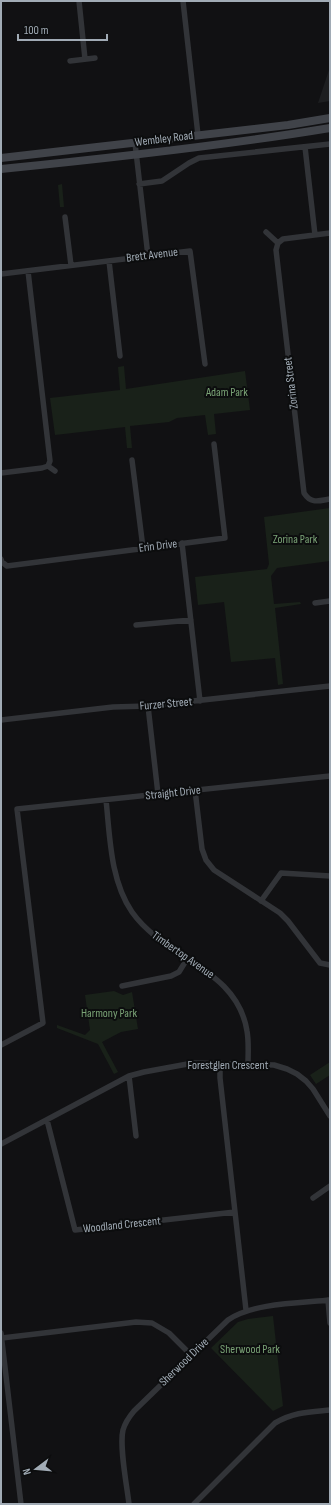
<svg xmlns="http://www.w3.org/2000/svg" width="331" height="1505" font-family="'Sofia Sans Condensed',sans-serif">
  <rect width="100%" height="100%" fill="#111113"/>
  <path fill="#1d1e20" d="M330,67V101L318,103Z"/>
  <path fill="#192119" d="M62,184L64,207H60L58,185Z
    M124,366L126,389L245,371L250,410L214,414L216,434L208,435L205,415L177,418L169,422L130,426L132,448H127L125,427L55,435L50,398L120,390L118,367Z
    M330,508V561L277,568L271,576L274,604L300,602L301,604L275,608L283,684L278,685L275,658L231,662L224,602L198,605L195,577L267,569L269,564L264,517Z
    M114,991L123,995L132,992L138,1029L121,1032L102,1042L118,1072L114,1074L98,1044L57,1028V1025L85,1035L90,1030L85,995Z
    M330,1062V1075L316,1084L310,1075Z
    M273,1316L283,1406L273,1411L211,1348L238,1322L248,1319Z"/>
  <g fill="none" stroke-linecap="round" stroke-linejoin="round">
    <path stroke="#323438" stroke-width="5.5" d="M79,1L85,59
      M183,1L198,135
      M70,61L95,58
      M135,143L148,256
      M305,147L315,235
      M139,184L162,181L189,163L199,158L330,144
      M65,217L71,265
      M266,232L278,243
      M330,233L283,239L278,243L276,250L304,493C311,504 318,501 330,499
      M109,261L120,356
      M1,274L190,251L205,364
      M132,460L143,548
      M48,466L55,471
      M1,473L42,468L48,466L50,461L28,271
      M182,543L200,701
      M1,559L2,562L7,566L225,538L214,444
      M315,603L330,601
      M136,625L191,620
      M148,706L158,794
      M1,720L113,707L148,706L330,686
      M195,790L202,849L206,860L214,870L280,913L288,921L320,963L330,965
      M106,800C110,836 110,880 132,912C165,959 237,968 247,1031C249,1042 248,1054 248,1064
      M261,901L281,873L330,876
      M122,986L171,976L179,972L187,959
      M1,1045L43,1023L17,809L330,776
      M220,1063V1078L246,1310
      M129,1076L136,1136
      M47,1120L75,1230L235,1212
      M1,1144L129,1076L144,1072L193,1063L274,1065L287,1069L297,1074L306,1081L313,1089L330,1116
      M313,1198L330,1186
      M328,1300L330,1323
      M1,1333L21,1504
      M2,1338L136,1322L152,1323L169,1333L191,1355
      M129,1504C127,1486 119,1446 123,1430C125,1423 129,1417 134,1411L228,1320C252,1303 300,1303 330,1300
      M194,1504L275,1423C294,1412 309,1412 330,1410"/>
    <path stroke="#404349" stroke-width="8" d="M1,158L288,125L330,118
      M1,169C111,158 221,146 330,128"/>
  </g>
  <g text-anchor="middle" dominant-baseline="central" stroke-width="4" stroke-linejoin="round" paint-order="stroke">
    <g font-size="12" fill="#a1abb5" stroke="#0c0d0e">
      <text transform="translate(164 139) rotate(-7)">Wembley Road</text>
      <text transform="translate(152 255) rotate(-7)">Brett Avenue</text>
      <text transform="translate(291 383) rotate(-97)">Zorina Street</text>
      <text transform="translate(158 546) rotate(-7)">Erin Drive</text>
      <text transform="translate(166 704) rotate(-5)">Furzer Street</text>
      <text transform="translate(173 793) rotate(-6)">Straight Drive</text>
      <text transform="translate(183 955) rotate(35)">Timbertop Avenue</text>
      <text x="228" y="1065">Forestglen Crescent</text>
      <text transform="translate(122 1225) rotate(-6)">Woodland Crescent</text>
      <text transform="translate(184 1362) rotate(-44)">Sherwood Drive</text>
    </g>
    <g font-size="12" fill="#7aa376" stroke="#0c0d0e">
      <text x="227" y="392">Adam Park</text>
      <text x="295" y="539">Zorina Park</text>
      <text x="109" y="1013">Harmony Park</text>
      <text x="250" y="1349">Sherwood Park</text>
    </g>
  </g>
  <rect width="331" height="1505" fill="none" stroke="#a1abb5" stroke-width="4"/>
  <g transform="translate(36 1469) rotate(254)" stroke="#0c0d0e" stroke-width="3" paint-order="stroke">
  <path d="M0-3L7 15L0 10L-7 15Z" fill="#a1abb5"/>
  <text y="-6" font-size="11" font-weight="bold" text-anchor="middle" fill="#a1abb5">N</text>
  </g>
  <path d="M18 34v6h89v-6" fill="none" stroke="#a1abb5" stroke-width="2"/>
  <text x="24" y="34" font-size="12" fill="#a1abb5" stroke="#0c0d0e" stroke-width="3" paint-order="stroke">100 m</text>
</svg>
